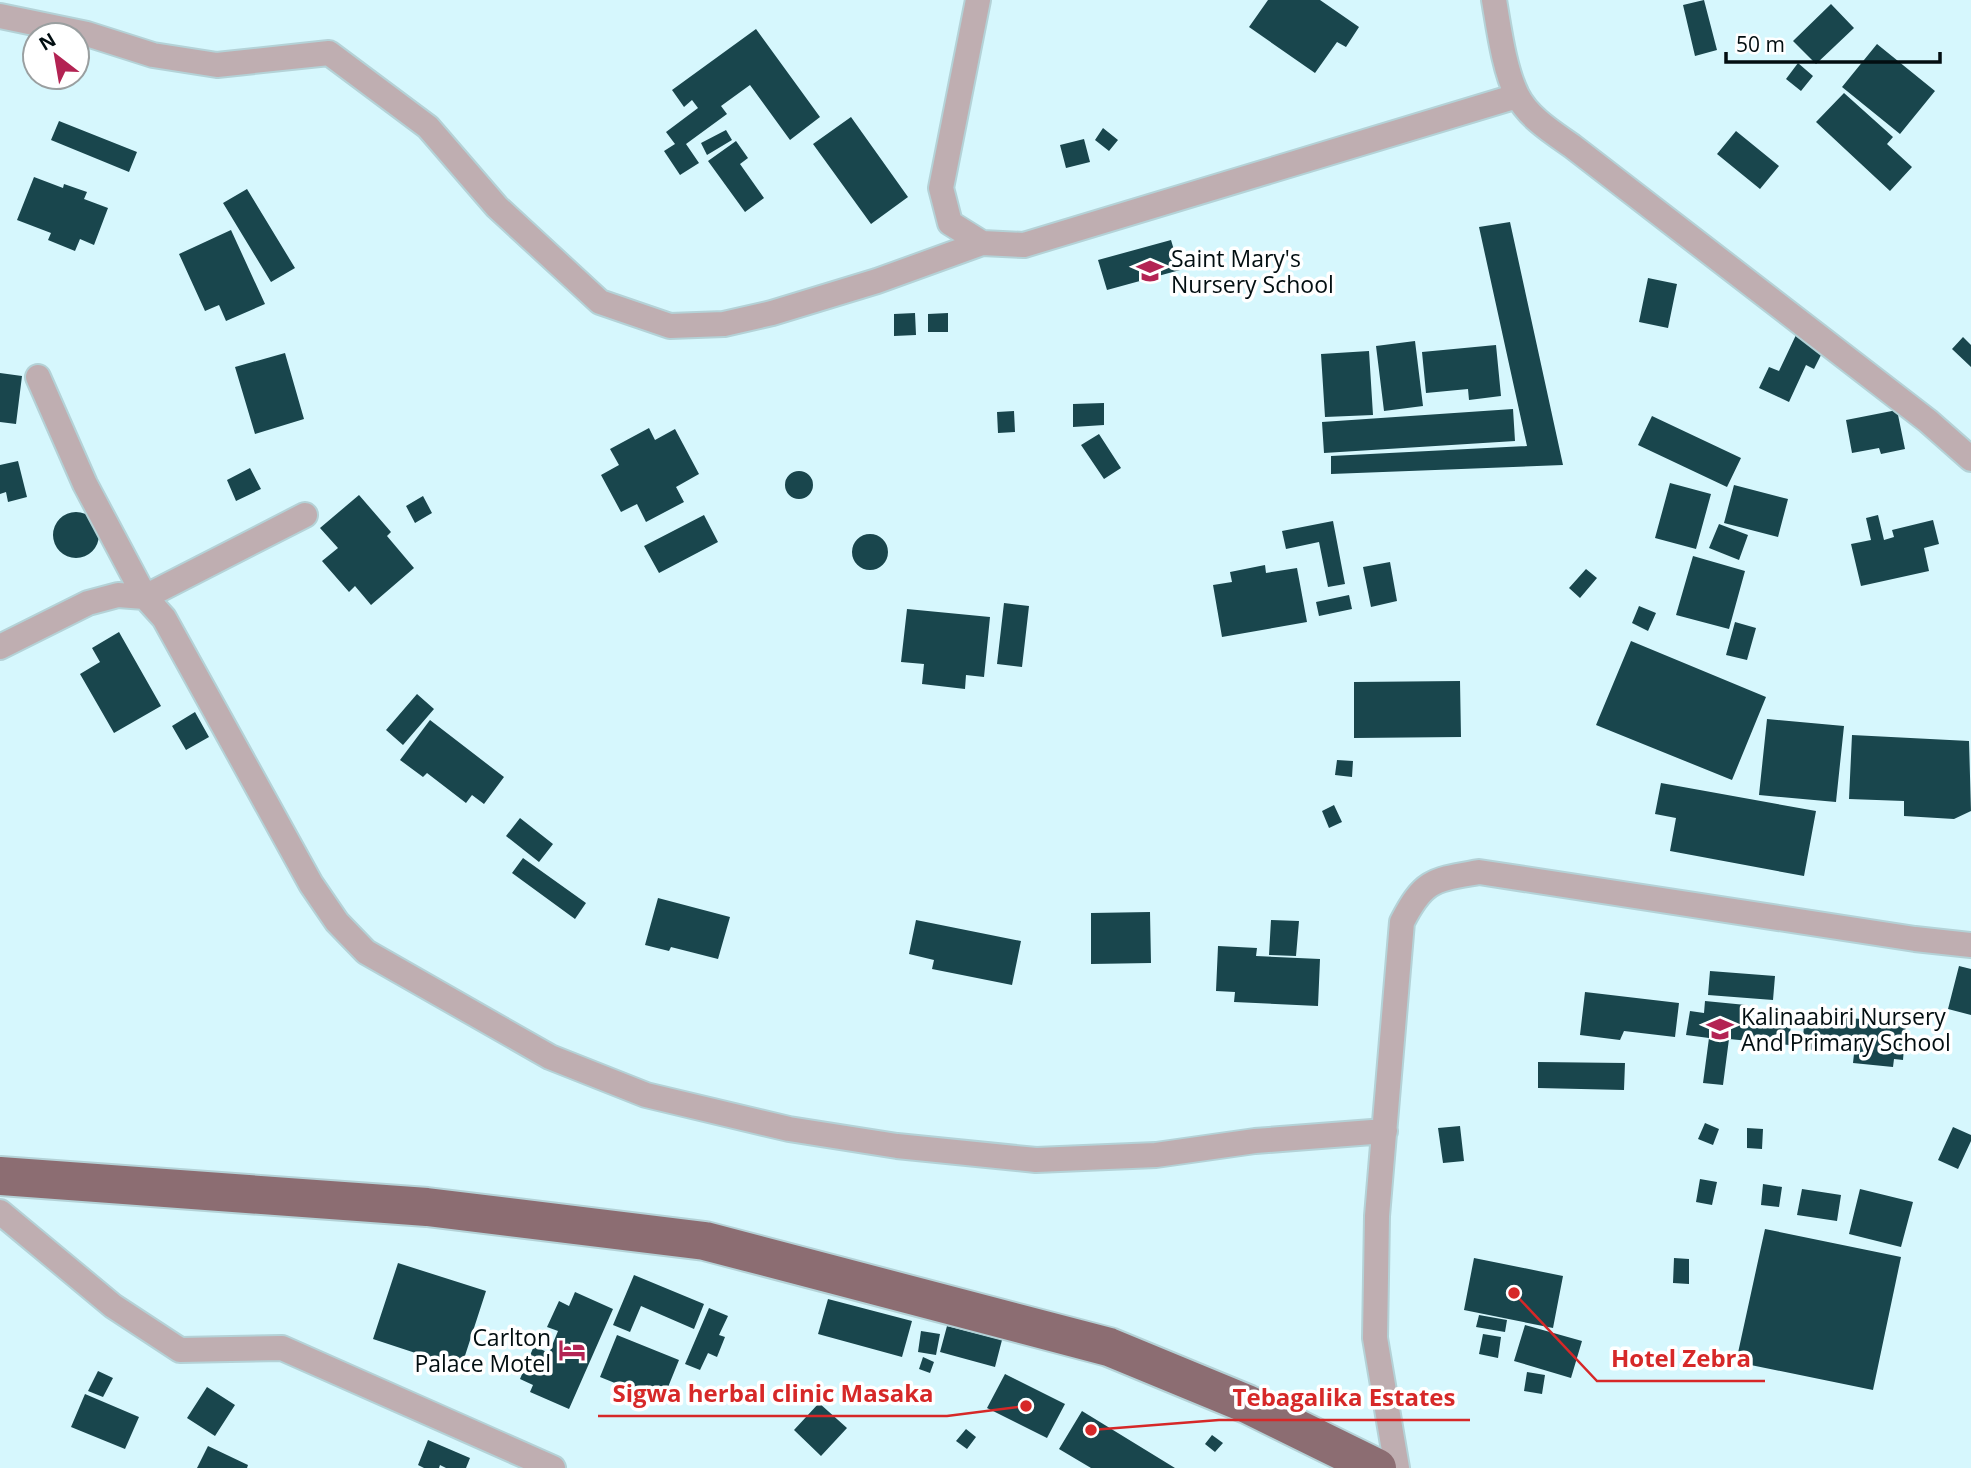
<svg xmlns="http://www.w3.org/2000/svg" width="1971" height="1468" font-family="'Open Sans',sans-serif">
  <rect width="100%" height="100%" fill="#d6f7fd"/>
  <path fill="#19464d" d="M1268,0H1320L1359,27L1346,47L1337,42L1315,73L1249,27Z
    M1704,0L1717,50L1695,56L1683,5Z
    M1831,4L1854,28L1816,64L1793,41Z
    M756,29L820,117L790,140L750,85L721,106L727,114L686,144L699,163L680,175L664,151L675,144L666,132L698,108L692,100L684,107L672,90Z
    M1877,44L1935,91L1900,134L1842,87Z
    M1798,63L1813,76L1801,91L1786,79Z
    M1844,93L1893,137L1887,144L1912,167L1890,191L1816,122Z
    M851,117L908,197L871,224L813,144Z
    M59,121L137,152L129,172L51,140Z
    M1103,128L1118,140L1109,151L1095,140Z
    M726,130L732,140L707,155L701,143Z
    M1736,131L1779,166L1760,189L1717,154Z
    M1084,139L1090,162L1066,168L1060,145Z
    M736,141L748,158L740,164L764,198L745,212L708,161Z
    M34,177L63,188L64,184L87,192L84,199L108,208L94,245L80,239L75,251L48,240L51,233L17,220Z
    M247,189L295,268L271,282L223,203Z
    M1510,222L1563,465L1331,474V456L1527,446L1479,227Z
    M231,230L265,304L226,321L219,305L205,311L179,254Z
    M1171,240L1180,270L1107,290L1098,260Z
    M1648,278L1677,284L1668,328L1639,322Z
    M915,313L916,335L894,336V314Z
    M948,313V332H928V314Z
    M1796,335L1824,349L1814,369L1806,365L1789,402L1759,388L1769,367L1779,371Z
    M1963,337L1971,345V367L1952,349Z
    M1415,341L1423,406L1384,411L1376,346Z
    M1496,345L1501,396L1469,400L1468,389L1426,393L1422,352Z
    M1369,351L1373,415L1325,417L1321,354Z
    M285,353L304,419L255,434L235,367Z
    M0,373L22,376L16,424L0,422Z
    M1104,403V425L1073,427V404Z
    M1513,409L1515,441L1324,453L1322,422Z
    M1897,410L1905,449L1881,454L1879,448L1852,453L1846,420Z
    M1014,411L1015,432L998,433L997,412Z
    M1652,416L1741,458L1727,487L1638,445Z
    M649,428L655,440L675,429L699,474L676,487L684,502L646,522L637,504L621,512L601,475L619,465L610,449Z
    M1099,434L1121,468L1104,479L1081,445Z
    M18,461L27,497L8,502L6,492L0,494V465Z
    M250,468L261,489L236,501L227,480Z
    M785 485a14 14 0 1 1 28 0a14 14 0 1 1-28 0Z
    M1670,483L1711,494L1696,549L1655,538Z
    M1734,485L1788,499L1778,537L1724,523Z
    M359,495L391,532L387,536L414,568L371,605L355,586L349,592L322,561L338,548L320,528Z
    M423,496L432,513L415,523L406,506Z
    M53 535a23 23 0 1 1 46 0a23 23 0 1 1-46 0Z
    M704,515L718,542L659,573L644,546Z
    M1878,515L1884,540L1894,537L1892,530L1933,520L1939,544L1924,548L1929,571L1861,586L1851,544L1871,540L1866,518Z
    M1333,521L1345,584L1328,587L1319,542L1286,549L1282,531Z
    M1719,524L1748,535L1739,560L1709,548Z
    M852 552a18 18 0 1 1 36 0a18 18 0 1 1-36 0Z
    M1693,556L1745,571L1729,629L1676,615Z
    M1390,562L1397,601L1371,607L1363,567Z
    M1265,565L1266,573L1297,568L1307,622L1222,637L1213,585L1232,582L1230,572Z
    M1586,569L1597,578L1580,598L1569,588Z
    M1349,595L1352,609L1319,616L1316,602Z
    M1004,603L1029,606L1022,667L997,664Z
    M1639,606L1656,613L1648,631L1632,623Z
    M907,609L990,617L984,677L966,675L965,689L922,684L924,664L901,662Z
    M1735,622L1756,628L1747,660L1726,655Z
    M119,632L161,706L114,733L80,674L100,662L92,648Z
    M1631,641L1766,697L1732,780L1596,725Z
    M1460,681L1461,737L1354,738V682Z
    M417,694L434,709L403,745L386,730Z
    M195,712L209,737L186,750L172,726Z
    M1767,719L1844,726L1836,802L1759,795Z
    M430,720L504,777L484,804L472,795L466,803L427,773L423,777L400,760Z
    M1852,735L1969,741L1971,811L1954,819L1904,816V801L1849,799Z
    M1337,760L1353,761L1352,777L1335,775Z
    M1661,783L1816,811L1804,876L1670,851L1676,818L1655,814Z
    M1334,805L1342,822L1329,828L1322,811Z
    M520,818L553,844L539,862L506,836Z
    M523,858L586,903L575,919L512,873Z
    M658,898L730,917L718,959L671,947L669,951L645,945Z
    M1150,912L1151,963L1091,964V913Z
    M916,920L1021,941L1012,985L932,969L934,960L909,954Z
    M1271,920L1299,921L1296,956L1269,955Z
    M1218,946L1257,948L1256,956L1320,959L1318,1006L1234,1002L1235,992L1216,991Z
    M1959,966L1971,969V1015L1948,1009Z
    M1710,971L1775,976L1773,1000L1708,995Z
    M1585,992L1679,1003L1675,1037L1624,1031L1620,1040L1580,1035Z
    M1705,1001L1746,1005L1745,1018L1791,1024L1789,1045L1729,1039L1723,1085L1703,1083L1709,1038L1686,1035L1690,1011L1704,1013Z
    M1805,1014L1906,1023L1903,1060L1894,1059L1893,1067L1853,1063L1854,1054L1802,1049Z
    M1538,1062L1625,1063L1624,1090L1538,1088Z
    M1705,1123L1719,1129L1713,1145L1698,1139Z
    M1460,1126L1464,1161L1443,1163L1438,1128Z
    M1953,1127L1971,1135V1141L1958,1169L1938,1160Z
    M1747,1128L1763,1129L1762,1149L1747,1148Z
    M1700,1179L1717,1182L1712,1205L1696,1202Z
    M1763,1184L1782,1187L1779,1207L1761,1205Z
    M1802,1189L1841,1195L1837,1221L1797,1215Z
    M1860,1189L1913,1202L1901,1247L1849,1234Z
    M1765,1229L1901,1257L1873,1390L1736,1362Z
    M1474,1258L1563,1276L1553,1328L1464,1310Z
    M1674,1258L1689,1259V1284L1673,1283Z
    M398,1263L486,1291L461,1368L373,1339Z
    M634,1275L704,1304L694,1329L641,1306L630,1332L613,1325Z
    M575,1292L613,1309L569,1409L530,1392L533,1385L520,1379L534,1346L549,1353L558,1331L547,1327L559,1301L569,1306Z
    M828,1299L912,1321L902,1357L818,1334Z
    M709,1308L728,1316L719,1335L725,1337L717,1357L708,1353L700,1370L685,1364Z
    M1479,1315L1507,1320L1505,1332L1476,1327Z
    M1525,1325L1582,1341L1571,1378L1514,1361Z
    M947,1326L1002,1340L995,1367L940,1352Z
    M921,1331L940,1334L936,1355L918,1352Z
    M1483,1334L1501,1337L1498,1358L1479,1354Z
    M617,1335L679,1360L662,1402L600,1377Z
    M923,1357L934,1362L930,1373L919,1369Z
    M98,1371L113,1378L103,1397L88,1391Z
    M1527,1372L1545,1375L1542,1394L1524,1391Z
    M1005,1374L1065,1404L1047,1438L987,1408Z
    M207,1387L235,1405L215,1436L187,1418Z
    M85,1394L139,1417L125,1449L71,1427Z
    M819,1403L847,1428L821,1456L794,1430Z
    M1082,1411L1175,1468H1091L1059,1449Z
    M966,1429L976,1437L967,1449L956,1441Z
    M1212,1435L1223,1443L1215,1452L1205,1444Z
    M428,1440L470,1458L466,1468H446L440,1465L439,1468H424L418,1465Z
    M208,1446L248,1465L247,1468H197Z"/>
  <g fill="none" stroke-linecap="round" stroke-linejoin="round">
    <g stroke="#b4d2d7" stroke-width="28">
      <path id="minor" d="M978,0L941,188L950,223L982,243L1024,245L1517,96
        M1494,0C1499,29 1504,69 1517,95C1528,117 1552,132 1572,146L1928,421L1971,459
        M0,16L87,34L153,55L217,65L329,53L428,127L497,207L600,302L670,326L724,324L772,313L877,281L982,243
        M38,377L85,484L145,597L305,515
        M0,647L88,603L118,595L145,597L164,618L311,884L337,922L366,952L550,1057L646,1095L789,1129L897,1146L1036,1160L1156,1155L1255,1141L1385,1131
        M0,1212L113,1306L180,1350L282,1348L553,1468
        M1397,1468L1375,1338L1377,1216L1402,922C1424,879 1434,880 1479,872L1915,939L1971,945"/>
    </g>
    <g stroke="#b4d2d7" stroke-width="42">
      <path id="trunk" d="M0,1176L427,1207L705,1241L1109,1347L1247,1404L1377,1468"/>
    </g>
    <use href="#minor" stroke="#bfaeb1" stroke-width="24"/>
    <use href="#trunk" stroke="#8c6d72" stroke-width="38"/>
  </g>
  <defs>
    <g id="school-bare" transform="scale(2.1)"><path d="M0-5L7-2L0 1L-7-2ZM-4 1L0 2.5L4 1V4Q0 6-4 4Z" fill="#b32353" stroke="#fff" stroke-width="2.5" paint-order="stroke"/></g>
    <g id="hotel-bare" transform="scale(2.1)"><path d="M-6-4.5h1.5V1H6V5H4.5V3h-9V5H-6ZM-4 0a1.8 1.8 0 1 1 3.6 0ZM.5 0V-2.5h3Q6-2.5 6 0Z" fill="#b32353" stroke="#fff" stroke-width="2.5" paint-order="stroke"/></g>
  </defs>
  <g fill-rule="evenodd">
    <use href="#school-bare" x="1150" y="271"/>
    <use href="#school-bare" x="1720" y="1029"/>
    <use href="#hotel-bare" x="572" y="1350"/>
  </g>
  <g text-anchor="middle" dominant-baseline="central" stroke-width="7" stroke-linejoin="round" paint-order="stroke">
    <g font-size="23" fill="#020e11" stroke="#fff" text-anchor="start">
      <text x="1171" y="258">Saint Mary's<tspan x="1171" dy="26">Nursery School</tspan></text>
      <text x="1741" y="1016">Kalinaabiri Nursery<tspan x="1741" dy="26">And Primary School</tspan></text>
      <text x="551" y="1337" text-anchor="end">Carlton<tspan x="551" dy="26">Palace Motel</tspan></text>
    </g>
  </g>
  <path fill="none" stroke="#d62828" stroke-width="2.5" d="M1514 1293L1597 1381H1765M1026 1406L947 1416H598M1091 1430L1219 1420H1470"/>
  <g fill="#d62828" stroke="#fff" stroke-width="2.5">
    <circle cx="1514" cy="1293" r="7"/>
    <circle cx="1026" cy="1406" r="7"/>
    <circle cx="1091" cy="1430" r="7"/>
  </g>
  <g font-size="24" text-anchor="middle" font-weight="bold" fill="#d62828" stroke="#fff" stroke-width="7" stroke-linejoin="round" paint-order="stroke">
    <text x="1681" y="1367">Hotel Zebra</text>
    <text x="773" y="1402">Sigwa herbal clinic Masaka</text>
    <text x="1344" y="1406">Tebagalika Estates</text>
  </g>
  <g transform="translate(56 56) rotate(329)"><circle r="33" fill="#ffffff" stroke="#9a9fa0" stroke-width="2"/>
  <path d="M0-5L12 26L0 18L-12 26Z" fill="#b32353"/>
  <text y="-10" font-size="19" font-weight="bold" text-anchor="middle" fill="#020e11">N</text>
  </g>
  <path d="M1726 52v10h214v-10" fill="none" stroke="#020e11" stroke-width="3.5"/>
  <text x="1736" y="52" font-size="21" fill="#020e11" stroke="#ffffff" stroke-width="5" paint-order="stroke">50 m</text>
</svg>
